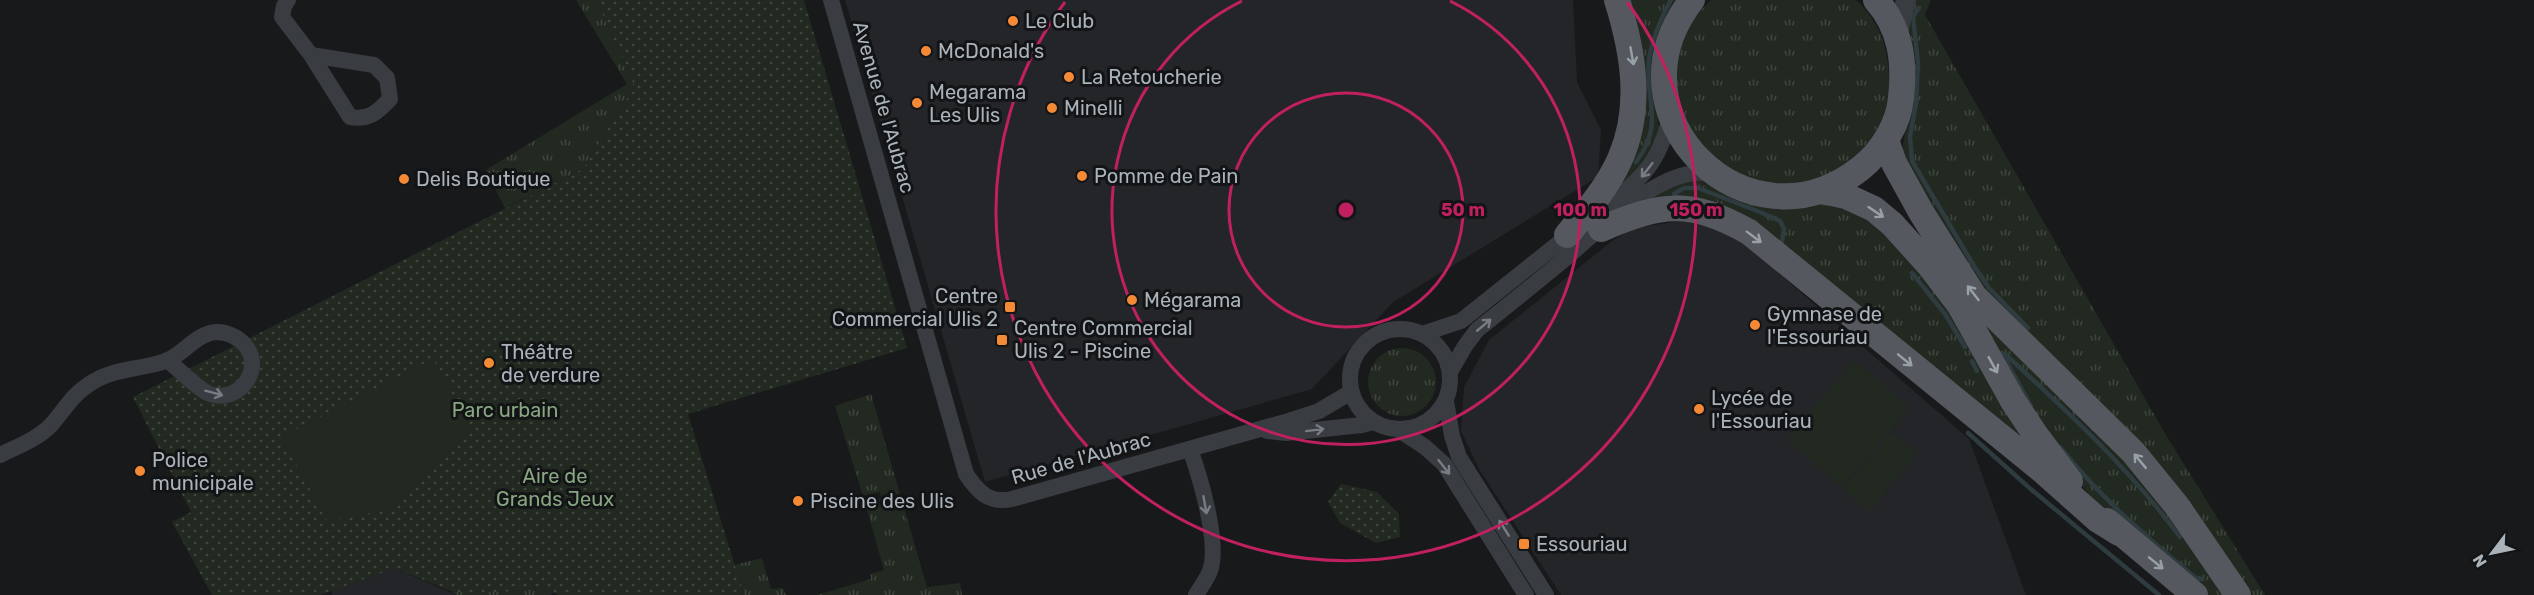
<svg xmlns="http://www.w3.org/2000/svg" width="2534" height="595" font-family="Rubik,sans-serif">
<defs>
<pattern id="grass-tufts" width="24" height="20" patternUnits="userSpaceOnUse" patternTransform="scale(1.5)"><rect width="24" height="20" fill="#212920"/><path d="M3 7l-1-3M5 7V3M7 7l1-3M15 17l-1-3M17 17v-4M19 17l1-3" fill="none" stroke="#3f463e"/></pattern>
<pattern id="park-dots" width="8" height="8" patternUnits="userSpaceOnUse" patternTransform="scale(1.5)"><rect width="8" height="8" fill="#212920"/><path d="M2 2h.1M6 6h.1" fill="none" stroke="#3f463e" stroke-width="1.8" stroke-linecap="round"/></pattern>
</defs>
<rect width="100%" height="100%" fill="#18191b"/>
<!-- built -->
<path fill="#242528" d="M845,0H1573L1577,82L1601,130L1598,177L1393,302L1312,389L985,482Z
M1681,221L1713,225L1744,243L1969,439L2026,595H1561L1479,469L1461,431L1464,387L1489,340L1612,241L1634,228Z
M395,568L456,595H332L331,590Z"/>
<!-- grass -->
<path fill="url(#grass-tufts)" d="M576,0H596L635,86L583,169L505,208L486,170L627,84Z
M1625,0H1680C1663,21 1654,56 1654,83C1655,112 1667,130 1648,159C1638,175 1618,188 1604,201L1625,162Z
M1711,0H1856C1884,25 1891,59 1889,95C1887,114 1876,132 1864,147C1851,163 1834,173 1815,179C1708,210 1629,78 1711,0Z
M1913,0H1931L1925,15L2166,435L2265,595H2249L1978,286L1903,157V144L1914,87L1915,67L1908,23Z
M1683,181H1701L1754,204L1773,207L1834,202L1872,215L1946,297L2054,469L1742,221L1649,199Z
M1965,302L2127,459L2232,595H2202L2102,509L2065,467Z
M1368 382a34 34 0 1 1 68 0a34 34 0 1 1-68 0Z
M871,394L927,587L960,583L962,595H817L871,579L870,574L884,570L865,503L881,498L880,492L863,496L835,406Z
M762,558L771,589L783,588L786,595H744L734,565Z
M544,586L557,591L550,595H456L453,592H504Z"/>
<!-- park -->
<path fill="url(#park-dots)" d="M596,0H804L907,348L688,414L744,595H558L543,586L504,592H453L395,568L320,595H212L172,522L191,512L133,397L583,169L635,86Z
M1341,484L1377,492L1399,514L1400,537L1376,543L1340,523L1328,502Z"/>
<!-- pitch -->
<path fill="#212920" d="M433,359L471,430L389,509L328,522L281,437Z
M1855,360L1910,408L1841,487L1787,439Z
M1892,432L1917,454L1869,511L1843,489Z"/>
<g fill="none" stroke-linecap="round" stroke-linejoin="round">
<!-- stream -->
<path stroke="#2e3b3f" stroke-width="4.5" d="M1919,8L1913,17L1918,63L1916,104L1910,136L1912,161L1974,266L1989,288L2028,328
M1636,162C1665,123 1645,103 1649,60C1652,38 1660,20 1671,0
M1674,194L1684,188H1698L1760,212L1780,221L1784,229L1782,241
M1912,273L1945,314L1965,347
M2002,353L2031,406
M2005,354C2067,411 2129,468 2180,537
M1972,361L1977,371
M1968,433L2033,491L2159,595
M2060,447C2102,499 2146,537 2197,579H2202"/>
<!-- minor -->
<path stroke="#393c40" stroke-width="16" d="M288,0L284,6L282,17L311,55L350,117C369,120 377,113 390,99L387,78L374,65L311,55
M831,0L966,474C978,492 989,504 1012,499L1285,422L1319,411L1351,392
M1602,210C1640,179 1658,167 1670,117
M1350 379a50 50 0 1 1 100 0a50 50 0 1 1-100 0Z
M1422,334L1461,321L1574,231
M1450,372L1465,346L1477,330C1507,306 1537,282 1567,257C1599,230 1653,175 1697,173C1702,172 1709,175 1715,175
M1446,401L1452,436L1459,457L1546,595
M1399,430L1425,447L1444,464L1526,595
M1267,431L1286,433L1362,425L1373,422
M1190,449C1200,477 1220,543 1210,571C1207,579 1200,588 1196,595
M0,455C16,447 38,439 51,425C64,411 71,396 88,385C111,368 140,370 166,361C184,354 196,333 217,332C227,332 238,337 245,345C265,369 239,404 210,394C197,389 179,369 167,360"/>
<!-- tertiary -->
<path stroke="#393c40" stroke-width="20" d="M1897,36L1906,0"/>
<!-- primary -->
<path stroke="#55595f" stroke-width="26" d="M1692,0C1602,115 1748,258 1861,168C1881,152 1899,124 1901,98C1905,62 1901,28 1876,0
M1886,140L1894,163L1921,212L1974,296L2133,452L2177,506L2238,595
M1822,191L1846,196L1874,209L1892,224L1930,266L1959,304L2013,401L2035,434L2070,481
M1601,229C1662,203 1689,199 1749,232L2044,472L2098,520L2119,533
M1567,235C1587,211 1607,188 1620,159C1643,107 1633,51 1617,0
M2107,521L2195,595"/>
</g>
<!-- one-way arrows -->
<defs><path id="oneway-shaft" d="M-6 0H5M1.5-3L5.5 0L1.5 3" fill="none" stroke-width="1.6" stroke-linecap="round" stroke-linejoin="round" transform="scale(1.5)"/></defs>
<g stroke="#99a1a8">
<use href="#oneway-shaft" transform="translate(1632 56) rotate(80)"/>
<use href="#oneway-shaft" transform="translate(1876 212) rotate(34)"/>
<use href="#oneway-shaft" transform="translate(1754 237) rotate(37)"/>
<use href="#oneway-shaft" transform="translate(1973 293) rotate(-128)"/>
<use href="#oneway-shaft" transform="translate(1905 360) rotate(39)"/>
<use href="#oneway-shaft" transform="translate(1993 365) rotate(61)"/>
<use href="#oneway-shaft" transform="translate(2140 461) rotate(-130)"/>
<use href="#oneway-shaft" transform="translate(2156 563) rotate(39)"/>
</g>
<g stroke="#777d83">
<use href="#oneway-shaft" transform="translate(1647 170) rotate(128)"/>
<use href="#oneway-shaft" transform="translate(1484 325) rotate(-40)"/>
<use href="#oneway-shaft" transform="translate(214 393) rotate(15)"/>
<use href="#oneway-shaft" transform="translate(1315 430) rotate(-7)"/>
<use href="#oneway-shaft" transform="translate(1444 467) rotate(52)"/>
<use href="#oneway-shaft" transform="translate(1205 505) rotate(80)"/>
<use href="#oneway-shaft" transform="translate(1504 528) rotate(-122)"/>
</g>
<!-- distance rings -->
<g fill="none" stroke="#c12060" stroke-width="3">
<circle cx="1346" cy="210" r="117"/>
<path d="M1450 1A234 234 0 1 1 1242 1"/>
<path d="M1627 2A350 350 0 1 1 1065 2"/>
</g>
<!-- markers -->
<g fill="#f58a36" stroke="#131416" stroke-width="2">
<circle cx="1013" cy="21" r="6"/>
<circle cx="926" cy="51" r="6"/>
<circle cx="1069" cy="77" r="6"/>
<circle cx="917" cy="103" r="6"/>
<circle cx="1052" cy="108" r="6"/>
<circle cx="1082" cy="176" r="6"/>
<circle cx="404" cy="179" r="6"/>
<circle cx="1132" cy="300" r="6"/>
<rect x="1004" y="301" width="12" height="12" rx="3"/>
<circle cx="1755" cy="325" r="6"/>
<rect x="996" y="334" width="12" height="12" rx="3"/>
<circle cx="489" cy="363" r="6"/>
<circle cx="1699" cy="409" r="6"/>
<circle cx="140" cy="471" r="6"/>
<circle cx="798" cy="501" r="6"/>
<rect x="1518" y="538" width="12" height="12" rx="3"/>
</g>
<g text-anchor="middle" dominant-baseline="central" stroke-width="6" stroke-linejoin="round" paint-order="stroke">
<!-- poi labels -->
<g font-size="20" fill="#aab3ba" stroke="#131416" text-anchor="start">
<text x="1025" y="21">Le Club</text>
<text x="938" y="51">McDonald's</text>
<text x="1081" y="77">La Retoucherie</text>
<text x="929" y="92">Megarama<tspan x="929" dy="23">Les Ulis</tspan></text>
<text x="1064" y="108">Minelli</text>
<text x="1094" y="176">Pomme de Pain</text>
<text x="416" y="179">Delis Boutique</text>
<text x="998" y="296" text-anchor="end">Centre<tspan x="998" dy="23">Commercial Ulis 2</tspan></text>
<text x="1144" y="300">Mégarama</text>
<text x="1767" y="314">Gymnase de<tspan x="1767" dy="23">l'Essouriau</tspan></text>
<text x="1014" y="328">Centre Commercial<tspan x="1014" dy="23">Ulis 2 - Piscine</tspan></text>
<text x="501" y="352">Théâtre<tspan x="501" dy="23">de verdure</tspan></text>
<text x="1711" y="398">Lycée de<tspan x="1711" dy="23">l'Essouriau</tspan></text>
<text x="152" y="460">Police<tspan x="152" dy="23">municipale</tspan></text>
<text x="810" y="501">Piscine des Ulis</text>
<text x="1536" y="544">Essouriau</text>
</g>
<!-- street labels -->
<g font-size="20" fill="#aab3ba" stroke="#131416">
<text transform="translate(884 107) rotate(74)">Avenue de l'Aubrac</text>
<text transform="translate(1081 458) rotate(-16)">Rue de l'Aubrac</text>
</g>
<!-- park labels -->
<g font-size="20" fill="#87a681" stroke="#131416">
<text x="505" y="410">Parc urbain</text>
<text x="555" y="476">Aire de<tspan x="555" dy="23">Grands Jeux</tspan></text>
</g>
</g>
<circle cx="1346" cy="210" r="9" fill="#c12060" stroke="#131416" stroke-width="3"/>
<g font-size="18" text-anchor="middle" font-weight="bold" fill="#c12060" stroke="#131416" stroke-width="6" stroke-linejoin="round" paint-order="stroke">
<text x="1463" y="216">50 m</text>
<text x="1580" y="216">100 m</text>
<text x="1696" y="216">150 m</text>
</g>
<!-- north arrow -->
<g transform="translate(2492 553) rotate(238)" stroke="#131416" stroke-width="4.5" paint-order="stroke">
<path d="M0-4.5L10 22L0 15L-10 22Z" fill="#aab3ba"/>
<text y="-9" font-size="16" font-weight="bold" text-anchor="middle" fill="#aab3ba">N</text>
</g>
</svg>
